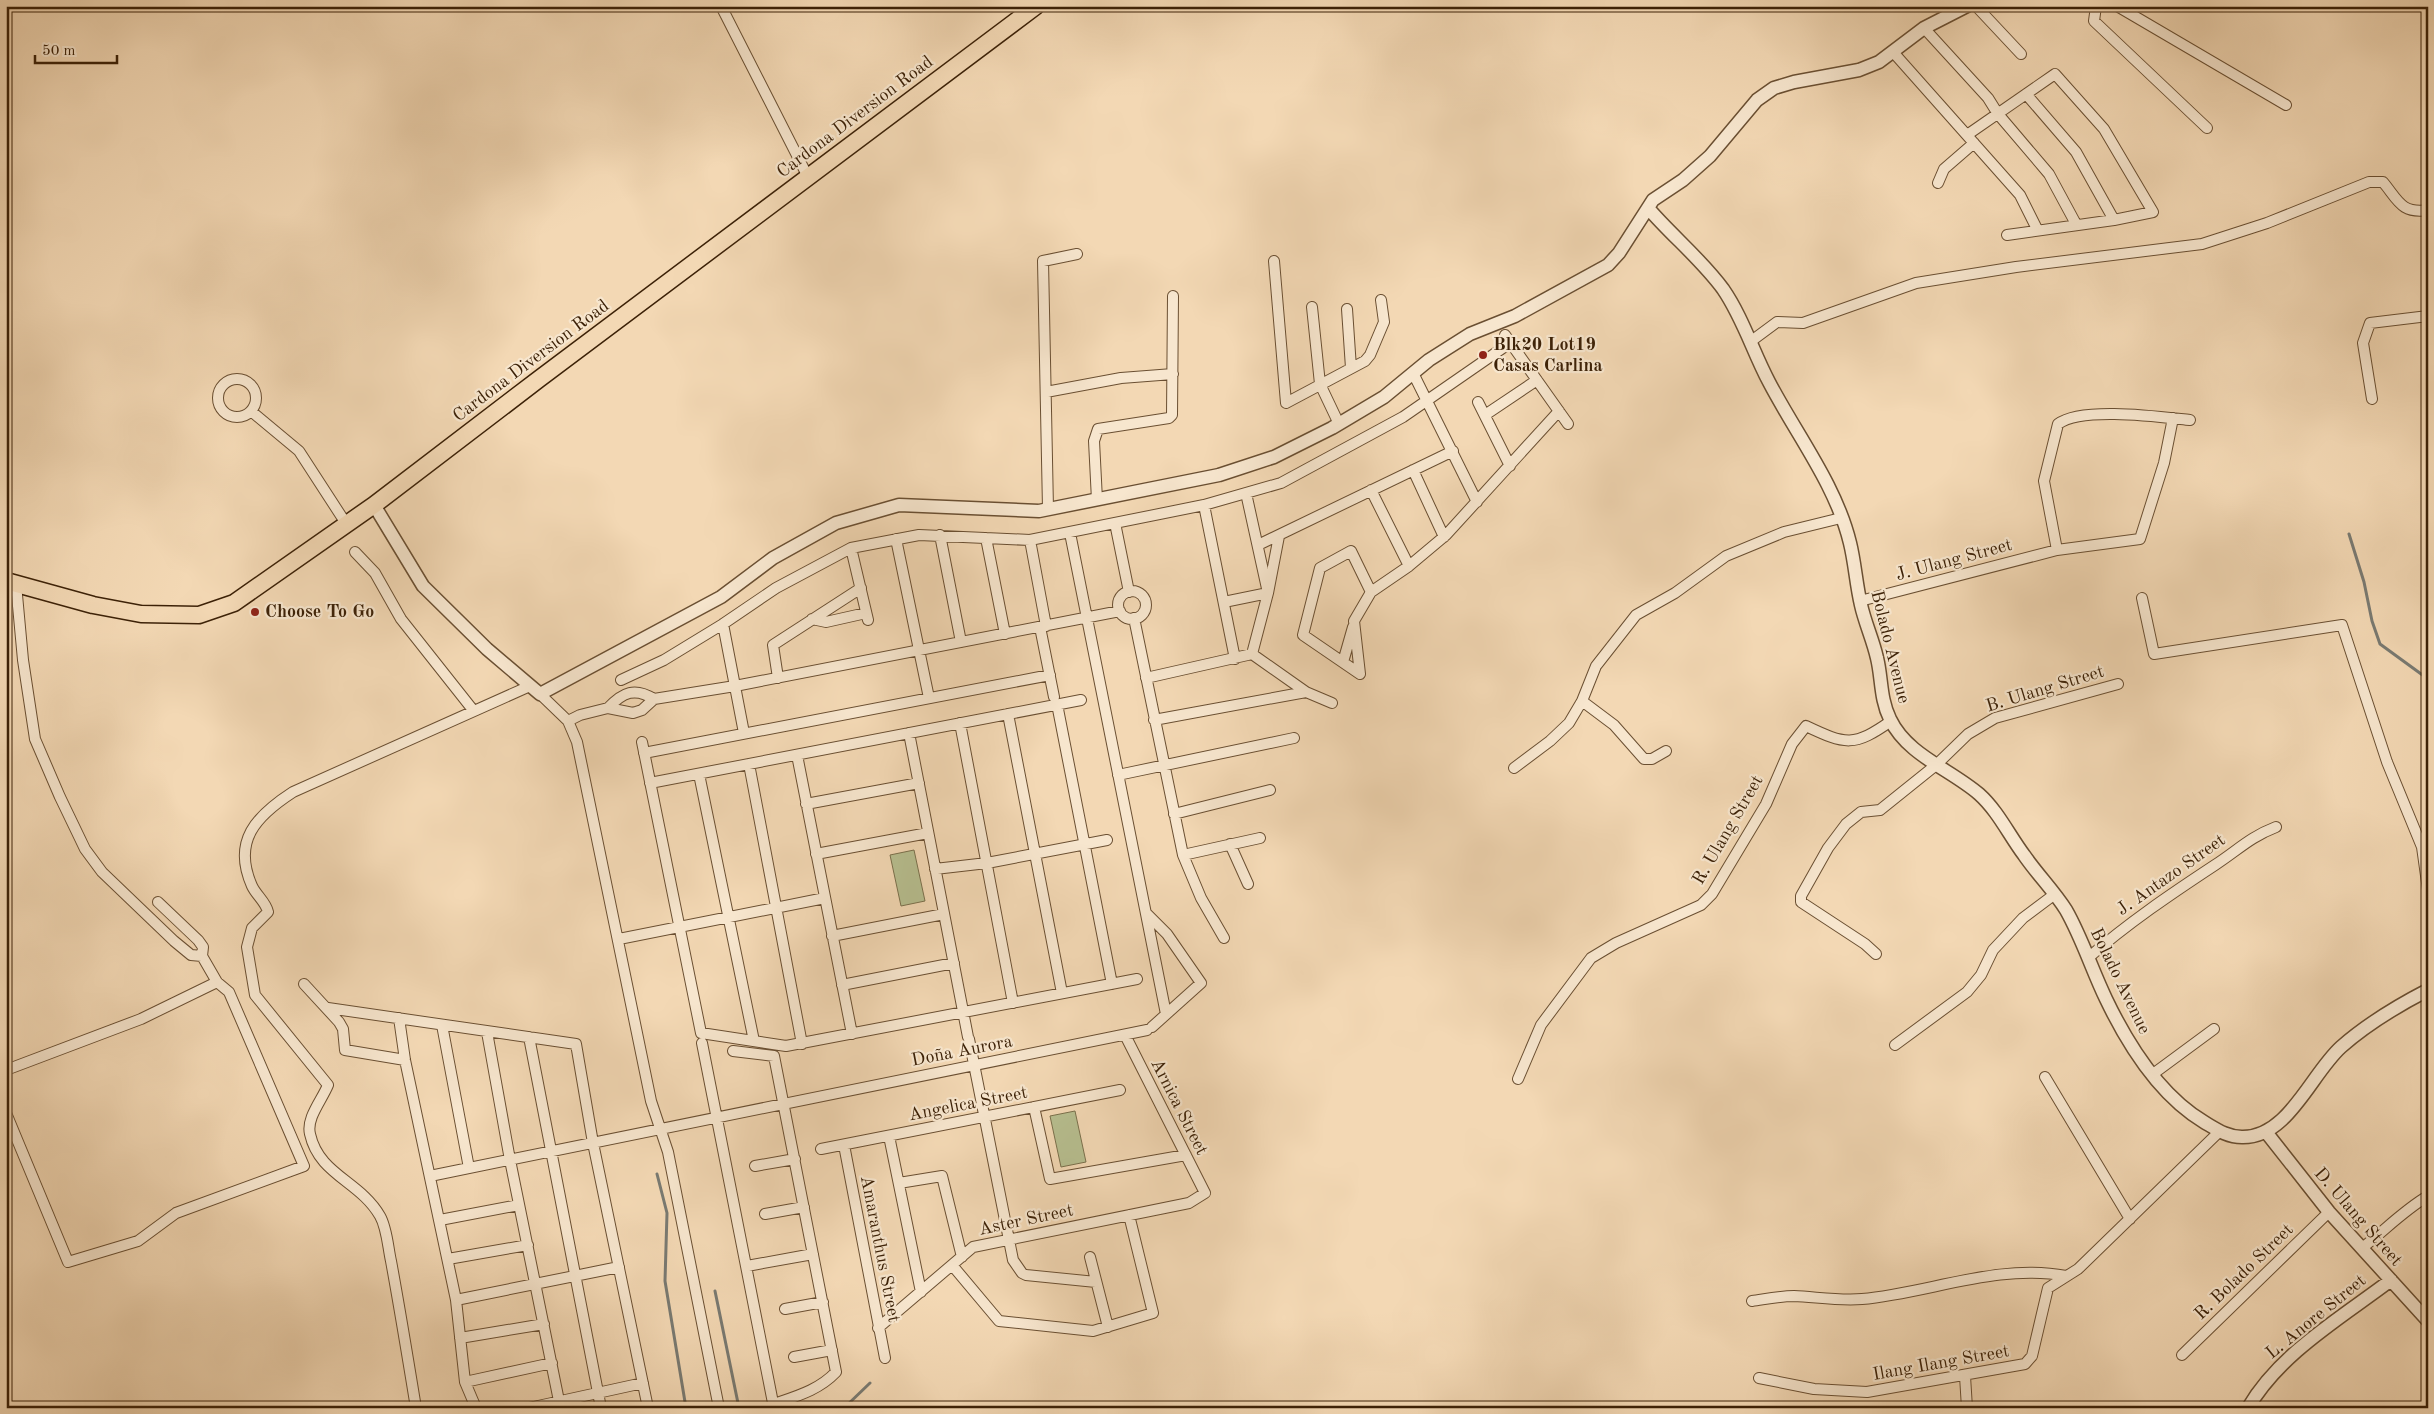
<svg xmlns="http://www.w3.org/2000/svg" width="2434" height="1414" font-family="'Old Standard TT',serif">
<rect width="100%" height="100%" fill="#f3d8b4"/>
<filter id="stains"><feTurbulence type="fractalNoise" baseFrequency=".004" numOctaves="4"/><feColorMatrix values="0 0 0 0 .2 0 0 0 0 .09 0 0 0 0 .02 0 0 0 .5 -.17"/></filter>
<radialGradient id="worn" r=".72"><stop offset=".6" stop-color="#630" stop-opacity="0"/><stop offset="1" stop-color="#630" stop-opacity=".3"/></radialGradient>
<!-- green -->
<path fill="#b7bf90" stroke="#7a704c" d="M914,850L925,901L901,906L890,855Z
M1075,1111L1086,1162L1061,1167L1050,1116Z"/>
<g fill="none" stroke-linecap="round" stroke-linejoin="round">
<!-- stream -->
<path stroke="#797a72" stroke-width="3" d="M2349,534L2364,582L2372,621L2380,644L2428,679
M657,1174L667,1213L665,1281L686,1408
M715,1291L739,1408
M844,1408L870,1383"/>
<!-- minor casing -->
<g stroke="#6a4f32" stroke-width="12">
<path id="minor" d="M721,6L808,177
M1976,6L2021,54
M2096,6L2094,21L2207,128
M2117,6L2286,105
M1924,28L1988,98L1998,114L2049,174L2076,224
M1893,52L2020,195L2037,229
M2026,94L2076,152L2114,220
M1967,135L2055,74L2104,129L2153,212L2114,220L2007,235
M1938,183L1944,169L1974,143
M1274,261L1286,403L1365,361L1370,355L1384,322L1381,300
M1312,307L1320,384L1339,424
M1347,309L1351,368
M1505,335L1568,424
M1750,342L1777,322L1803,323L1916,283L2016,267L2202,244L2267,223L2369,182H2383C2398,200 2401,214 2428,210
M1413,373L1477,502
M218 398a19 19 0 1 1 38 0a19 19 0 1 1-38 0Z
M1046,392L1121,378L1173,374
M2372,399L2363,343L2370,323L2428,316
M1478,402L1510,466
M251,411L299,451L347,525
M1485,415L1537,380
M1413,470L1444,537
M1371,490L1409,566
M1097,500L1094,441L1098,429L1169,418L1172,415L1173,296
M1204,505L1235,659
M1048,509L1043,261L1077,254
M1115,523L1129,592
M1070,533L1166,1014
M940,535L961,642
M986,538L1005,634
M896,539L929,698
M1030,540L1046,626
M1258,545L1453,451
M851,548L868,620
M2057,550L2044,481L2058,424C2081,406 2161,417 2190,420
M355,552L375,573L401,619L473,710
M16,584L23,660L35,739L60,797L85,849L102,872L174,941L191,955L202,956
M1118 605a14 14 0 1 1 28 0a14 14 0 1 1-28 0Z
M2142,598L2154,654L2342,625L2387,762L2422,847L2428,890
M1860,601L2057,550L2140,539L2164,463L2173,418
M1224,602L1268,593L1246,493
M1134,618L1183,855L1201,898L1224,938
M812,619L826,622L866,613
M723,624L744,733
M1040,627L1054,697
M1252,654L1268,593L1279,536
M1252,654L1306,692L1332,703
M1343,662L1353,627
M1360,674L1354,621L1371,592L1409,566L1446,535L1559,411
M1360,674L1303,635L1320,568L1351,551L1371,592
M778,678L773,645L861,588
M1146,678L1252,654
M621,680L664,660L723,624L776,588L851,548L919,535L1030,540L1204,505L1281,483L1403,417L1510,343
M540,694L568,721L577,742L651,1101L668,1152L719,1408
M1582,701L1614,725L1644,759H1652L1666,751
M1057,704L1112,984
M608,708C623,692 635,687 654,699
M1008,714L1062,993
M1154,720L1306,692
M568,721L580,715L608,708L633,713L642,710L654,699L735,686L1120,611
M960,723L1013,1003
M909,733L968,1037
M642,742L701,1033L786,1046L1137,979
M644,753L1050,675
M797,755L852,1034
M749,764L802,1044
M1514,768L1550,741L1569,723L1582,701L1596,666L1636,615L1675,593L1726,556L1784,532L1841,518
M699,774L754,1041
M1118,775L1294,738
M650,783L1081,700
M806,804L919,783
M1174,814L1270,790
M1230,844L1248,884
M816,854L928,833
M1183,855L1260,838
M935,869L987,863L1107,840
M1147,914L1167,934L1201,983L1152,1027
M832,936L944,914
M619,939L825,898
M1876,954L1865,944L1801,902V896L1828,848L1846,824L1861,812L1880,810L1936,765L1968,734L1995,718L2118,684
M2088,958C2128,923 2171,894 2215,865C2238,850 2250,837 2276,827
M304,984L339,1022L343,1029L345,1050L405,1060
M842,985L954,963
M328,1008L576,1044L593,1143L648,1408
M399,1018L405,1060L456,1300L465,1382L476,1408
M442,1025L469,1168
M487,1032L510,1160L559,1401
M529,1037L601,1408
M969,1039L1013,1260L1022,1273L1026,1275L1096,1282
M702,1043L774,1408
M1895,1045L1967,992L1981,975L1993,950L2023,918L2055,894
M733,1051L774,1056L836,1372C819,1390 797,1396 774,1404
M6,1070L141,1019L217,982
M2153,1074L2214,1029
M2045,1077L2130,1219
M1518,1079L1541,1025L1591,958L1616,943L1701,905L1712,894L1766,804L1792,744L1806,726C1846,745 1854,747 1891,721
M1034,1107L1050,1179L1186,1155
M6,1113L68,1262L138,1241L176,1213L304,1166L229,992L217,982L202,956L203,947L198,940L158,902
M889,1136L921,1292
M844,1145L885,1358
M821,1149L1120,1090
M755,1166L795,1159
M430,1176L1147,1030
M899,1183L942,1176L962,1257
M765,1214L804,1207
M440,1220L519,1205
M2362,1248C2384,1231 2404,1210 2428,1196
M1090,1257L1108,1327
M448,1259L528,1245
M952,1265L999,1321L1093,1331L1153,1313L1129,1215
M747,1266L813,1254
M456,1300L619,1267
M1752,1301C1766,1299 1780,1296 1794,1296C1816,1297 1840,1301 1862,1299C1929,1293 1998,1263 2066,1276
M785,1309L823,1302
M878,1328L973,1247L1189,1203L1205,1193L1125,1035
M460,1338L544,1324
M2182,1355L2329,1212
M794,1357L832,1350
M1965,1376L1967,1408
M1759,1378L1814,1389L1867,1392L2025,1364L2032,1356L2048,1288L2078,1269L2220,1131
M465,1382L552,1363
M416,1408C408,1359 400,1310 391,1261C388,1248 387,1228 380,1216C360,1181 319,1175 310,1134C306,1118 322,1100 328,1085L255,995L247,947L252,928L268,912C266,902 256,895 252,886C232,841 256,816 293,792L530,686
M529,1408L643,1383"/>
</g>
<!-- tertiary casing -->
<g stroke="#6a4f32" stroke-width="15">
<path id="tertiary" d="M1648,208C1672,236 1701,259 1723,289C1743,318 1753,352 1769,382C1796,434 1836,485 1850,543C1855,563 1856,584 1861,605C1865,623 1873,640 1877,658C1882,678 1880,699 1890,719C1907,755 1950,769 1979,794C1998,811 2009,835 2024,855C2037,874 2054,891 2066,910C2082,938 2092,970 2106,999C2128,1045 2159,1095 2204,1122C2216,1129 2227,1137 2242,1137C2288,1138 2311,1074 2341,1047C2367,1024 2397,1006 2428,990
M374,505L423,586L487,649L540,694L721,597L773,558L836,523L899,505L1039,511L1219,475L1274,457L1332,428L1384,397L1429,360L1470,334L1515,316L1608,265L1619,253L1653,200L1683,180L1710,156L1757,100L1774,88L1794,82L1859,70L1879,62L1924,28L1967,6
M2266,1132L2329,1212L2428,1321
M2248,1408C2280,1353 2341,1318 2391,1280"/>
</g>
<!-- primary casing -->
<g stroke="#3c2107" stroke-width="19">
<path id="primary" d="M6,581L93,605L141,614L199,615L234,603L374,505L539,379L1036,6"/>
</g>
<!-- minor -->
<use href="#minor" stroke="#f7e6ce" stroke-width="10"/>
<!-- tertiary -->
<use href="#tertiary" stroke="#f7e6ce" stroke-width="12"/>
<!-- primary -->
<use href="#primary" stroke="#f3d8b4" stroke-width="16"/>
</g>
<!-- markers -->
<g fill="#8f2418" stroke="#f7e6ce" stroke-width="2">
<circle cx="1483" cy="355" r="5"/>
<circle cx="255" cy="612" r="5"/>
</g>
<g text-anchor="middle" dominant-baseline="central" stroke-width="4.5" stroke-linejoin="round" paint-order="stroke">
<!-- street labels -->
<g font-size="18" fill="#3c2107" stroke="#f7e6ce">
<text transform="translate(855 117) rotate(-37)">Cardona Diversion Road</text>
<text transform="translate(531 361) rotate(-37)">Cardona Diversion Road</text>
<text transform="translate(1954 560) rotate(-15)">J. Ulang Street</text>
<text transform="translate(1890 647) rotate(76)">Bolado Avenue</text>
<text transform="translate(2045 689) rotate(-17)">B. Ulang Street</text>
<text transform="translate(1728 830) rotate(-60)">R. Ulang Street</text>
<text transform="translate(2171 875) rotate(-35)">J. Antazo Street</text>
<text transform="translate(2120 981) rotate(64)">Bolado Avenue</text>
<text transform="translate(962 1051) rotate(-11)">Doña Aurora</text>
<text transform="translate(968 1104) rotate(-11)">Angelica Street</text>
<text transform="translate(1179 1107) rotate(63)">Arnica Street</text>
<text transform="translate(2358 1217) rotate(49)">D. Ulang Street</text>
<text transform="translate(1026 1220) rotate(-12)">Aster Street</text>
<text transform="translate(880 1249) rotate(79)">Amaranthus Street</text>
<text transform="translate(2244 1272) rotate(-44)">R. Bolado Street</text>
<text transform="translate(2316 1317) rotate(-39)">L. Anore Street</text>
<text transform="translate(1941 1363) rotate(-10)">Ilang Ilang Street</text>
</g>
<!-- poi labels -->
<g font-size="18" font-weight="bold" fill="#3c2107" stroke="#f7e6ce" text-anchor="start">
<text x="1493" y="345">Blk20 Lot19<tspan x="1493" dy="21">Casas Carlina</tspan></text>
<text x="265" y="612">Choose To Go</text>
</g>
</g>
<!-- margin -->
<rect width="2434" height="1414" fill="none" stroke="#f3d8b4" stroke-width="25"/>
<rect x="8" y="8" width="2419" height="1399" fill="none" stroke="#3c2107" stroke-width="2.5"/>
<rect x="12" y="12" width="2409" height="1389" fill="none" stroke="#3c2107"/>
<!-- scale -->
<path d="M35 55v8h82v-8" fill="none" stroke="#3c2107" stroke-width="2.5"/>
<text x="42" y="55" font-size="15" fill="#3c2107" stroke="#f7e6ce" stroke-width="4" paint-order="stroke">50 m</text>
<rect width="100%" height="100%" filter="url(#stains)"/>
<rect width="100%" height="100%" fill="url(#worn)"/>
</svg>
